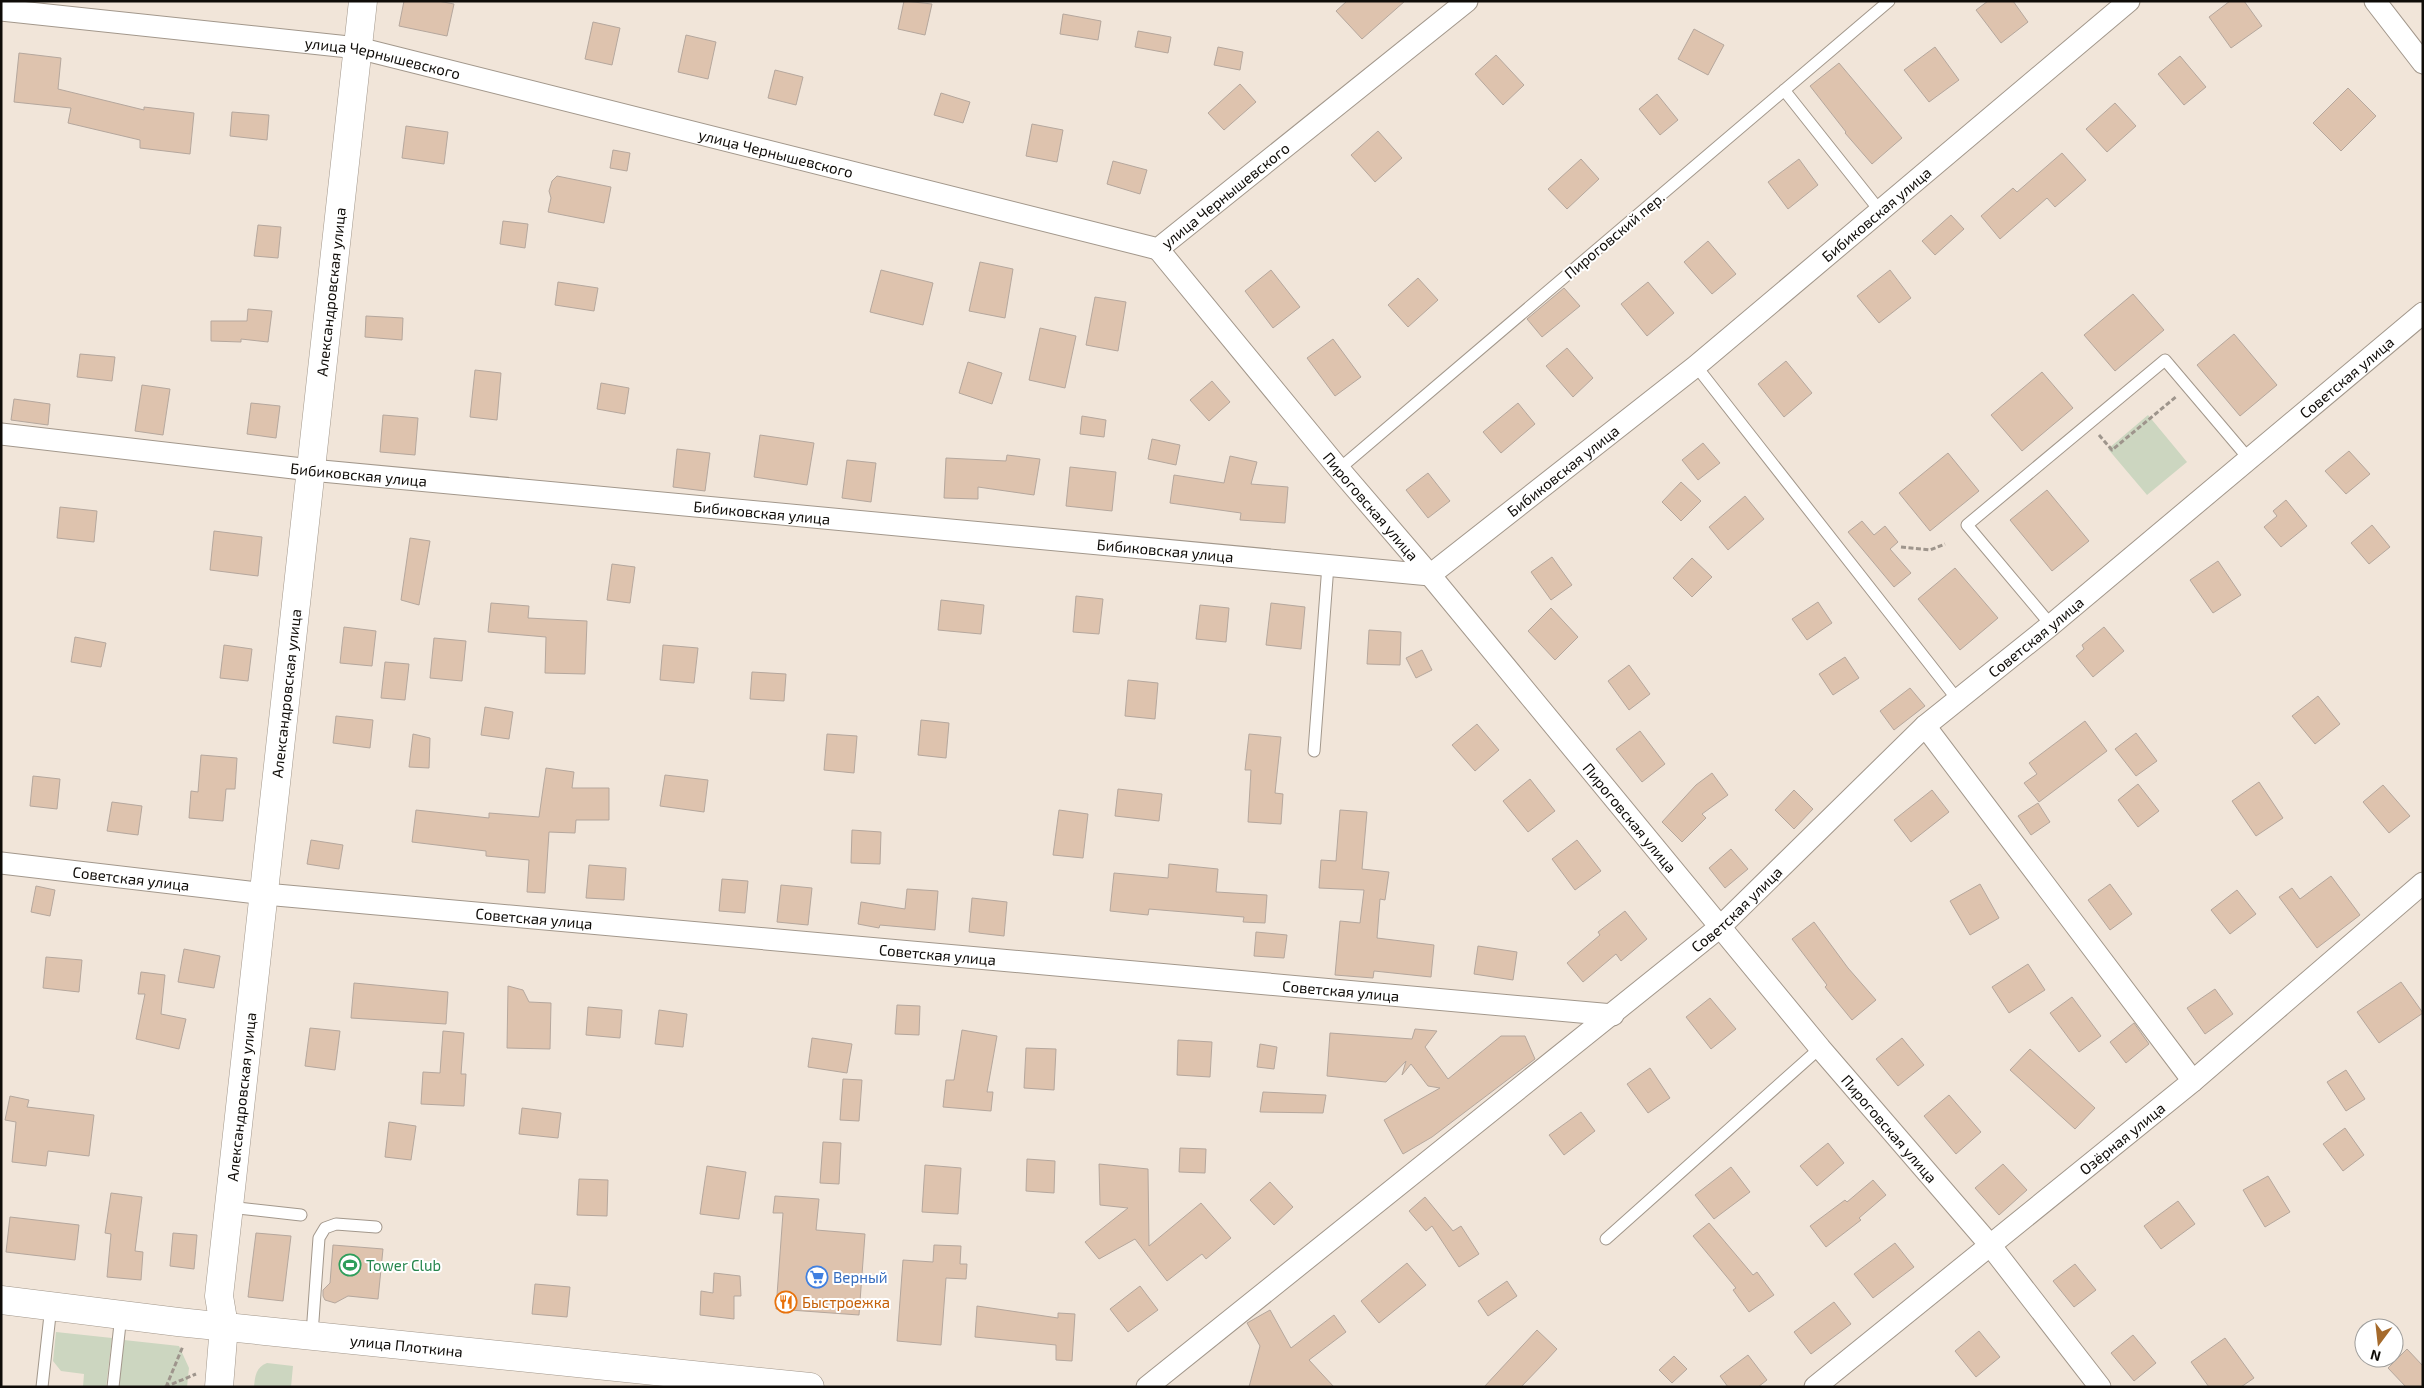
<svg xmlns="http://www.w3.org/2000/svg" width="2424" height="1388" font-family="'Exo 2',sans-serif">
<rect width="100%" height="100%" fill="#f1e5d9"/>
<!-- green -->
<path fill="#ccd6c0" d="M2148,415L2187,462L2147,495L2108,449Z
M56,1332L112,1338L106,1387H83L84,1374L61,1371L53,1361Z
M124,1340L179,1346L189,1368L187,1387H119Z
M267,1363L293,1366L291,1387H254C255,1376 256,1367 267,1363Z"/>
<!-- building -->
<path fill="#dec3ae" stroke="#b5a79d" d="M404,1H438L454,4L447,36L399,26Z
M904,1L932,4L925,35L898,29Z
M1347,1H1405L1362,39L1336,11Z
M1988,1H2013L2028,22L2001,43L1976,10Z
M2230,1H2244L2262,26L2231,48L2209,17Z
M1063,14L1101,21L1098,40L1060,34Z
M593,22L620,28L612,65L585,59Z
M1694,29L1724,45L1708,75L1678,59Z
M1138,31L1171,37L1168,53L1135,47Z
M686,35L716,42L708,79L678,72Z
M1218,47L1243,52L1240,70L1214,65Z
M1935,47L1959,80L1929,102L1904,70Z
M19,53L61,58L58,89L144,110V107L194,113L190,154L140,148V140L68,123L71,108L14,102Z
M1496,55L1524,85L1503,105L1475,74Z
M2180,56L2206,87L2184,105L2158,74Z
M1839,63L1902,138L1872,164L1845,133L1846,132L1810,86Z
M775,70L803,77L796,105L768,98Z
M1240,84L1256,102L1224,130L1208,113Z
M2348,88L2376,116L2341,151L2313,123Z
M941,93L970,102L963,123L934,115Z
M1657,94L1678,120L1660,135L1639,109Z
M2115,103L2136,126L2107,152L2086,129Z
M232,112L269,115L267,140L230,136Z
M1032,124L1063,130L1057,162L1026,156Z
M406,126L448,132L444,164L402,158Z
M1378,131L1402,158L1375,182L1351,155Z
M613,150L630,153L627,171L610,168Z
M2062,153L2086,180L2055,207L2047,198L2000,239L1981,216L2013,188L2017,192Z
M1581,159L1599,179L1567,209L1548,189Z
M1799,159L1818,185L1788,209L1768,182Z
M1113,161L1147,170L1140,194L1107,184Z
M557,176L611,187L604,223L548,212L551,198L549,191L552,181Z
M1951,215L1964,229L1935,255L1922,241Z
M503,221L528,224L525,248L500,244Z
M258,225L281,227L278,258L254,256Z
M1708,241L1736,274L1712,294L1684,262Z
M980,262L1013,269L1005,318L969,311Z
M881,270L933,283L923,325L870,312Z
M1271,270L1300,307L1273,328L1245,291Z
M1890,270L1911,298L1879,323L1857,296Z
M1418,278L1438,300L1408,327L1388,305Z
M558,282L598,288L594,311L555,305Z
M1648,282L1674,313L1647,336L1621,304Z
M1564,288L1580,306L1542,337L1527,319Z
M2133,294L2164,330L2115,371L2084,335Z
M1095,297L1126,302L1118,351L1086,345Z
M248,309L272,311L268,342L241,339V342L211,341V321H247Z
M366,316L403,318L402,340L365,337Z
M1040,328L1076,336L1065,388L1029,380Z
M2234,334L2277,385L2240,416L2197,365Z
M1333,339L1361,377L1335,396L1307,358Z
M1567,348L1593,378L1573,397L1546,366Z
M80,354L115,357L112,381L77,377Z
M1786,361L1812,393L1784,417L1758,384Z
M968,362L1002,373L992,404L959,393Z
M475,370L501,373L497,420L470,417Z
M2042,372L2073,408L2022,451L1991,415Z
M1212,381L1230,402L1209,421L1190,400Z
M601,383L629,388L625,414L597,409Z
M142,385L170,389L163,435L135,431Z
M14,399L50,404L48,425L11,420Z
M251,403L280,406L276,438L247,434Z
M1518,403L1535,424L1501,453L1483,432Z
M383,415L418,418L415,455L380,452Z
M1082,416L1106,420L1104,437L1080,434Z
M760,435L814,443L807,485L754,477Z
M1152,439L1180,445L1176,465L1148,459Z
M1703,443L1720,463L1698,480L1682,460Z
M677,449L710,453L705,491L673,487Z
M2349,451L2370,474L2346,494L2325,471Z
M1948,453L1979,491L1930,531L1899,493Z
M1007,455L1040,459L1034,495L978,487V499L944,498L946,458L1006,461Z
M1230,456L1257,462L1251,484L1288,487L1285,523L1240,520L1241,513L1170,503L1174,475L1224,483Z
M847,460L876,463L871,502L842,498Z
M1070,467L1116,472L1112,511L1066,506Z
M1428,473L1450,501L1428,518L1406,490Z
M1681,482L1701,501L1681,521L1662,502Z
M2047,490L2089,541L2052,571L2010,520Z
M1745,496L1764,519L1728,550L1709,527Z
M2286,500L2307,526L2281,547L2264,527L2277,516L2273,511Z
M60,507L97,511L94,542L57,538Z
M1862,521L1874,535L1885,526L1898,542L1890,549L1911,573L1894,587L1848,532Z
M2372,525L2390,547L2369,564L2351,543Z
M214,531L262,537L258,576L210,570Z
M410,538L430,541L419,605L401,600Z
M1552,557L1572,585L1551,600L1531,572Z
M1692,558L1712,577L1692,597L1673,578Z
M2218,561L2241,595L2213,613L2190,580Z
M612,564L635,567L630,603L607,600Z
M1955,568L1998,618L1960,650L1918,599Z
M1076,596L1103,599L1099,634L1073,632Z
M941,600L984,605L981,634L938,630Z
M1818,602L1832,623L1807,640L1792,619Z
M491,603L529,606L528,618L587,621L585,674L545,673L546,637L488,632Z
M1271,603L1305,607L1301,649L1266,645Z
M1200,605L1229,608L1226,642L1196,639Z
M1551,608L1578,637L1555,660L1528,631Z
M344,627L376,631L372,666L340,663Z
M2104,627L2124,651L2093,677L2076,656L2084,649L2082,645Z
M1369,630L1401,632L1400,665L1367,664Z
M75,637L106,643L101,667L71,662Z
M434,638L466,641L462,681L430,678Z
M224,645L252,649L248,681L220,678Z
M663,645L698,648L694,683L660,680Z
M1422,650L1432,670L1416,678L1406,658Z
M1845,657L1859,678L1833,695L1819,674Z
M385,662L409,664L405,700L381,698Z
M1629,665L1650,694L1629,710L1608,681Z
M752,672L786,674L784,701L750,699Z
M1128,680L1158,683L1155,719L1125,716Z
M1910,688L1925,706L1894,730L1880,711Z
M2318,696L2340,724L2315,744L2292,716Z
M485,707L513,712L509,739L481,735Z
M336,716L373,720L370,748L333,743Z
M921,720L949,723L946,758L918,755Z
M2085,721L2107,751L2039,802L2024,783L2037,774L2029,763Z
M1477,724L1499,750L1475,771L1452,745Z
M1640,731L1665,764L1642,782L1616,749Z
M2136,733L2157,761L2136,776L2115,749Z
M413,734L430,738L429,768L409,767Z
M827,734L857,736L854,773L824,770Z
M1249,734L1281,737L1275,793L1283,794L1281,824L1248,822L1251,770H1245Z
M201,755L237,758L235,789H226L223,821L189,818L191,791L198,792Z
M546,768L574,772L572,788H609V820H576L575,833L549,832L545,893L527,892L529,860L486,856V851L412,842L416,810L489,818V813L539,817Z
M1712,773L1728,795L1702,814L1706,818L1682,842L1662,822L1696,785Z
M665,775L708,780L704,812L660,806Z
M33,776L60,779L57,809L30,806Z
M1530,779L1555,811L1528,832L1503,801Z
M2259,782L2283,818L2256,836L2232,801Z
M2138,784L2159,811L2138,827L2118,800Z
M2383,785L2410,816L2389,833L2363,802Z
M1118,789L1162,794L1159,821L1115,816Z
M1794,790L1813,809L1794,829L1775,810Z
M1932,790L1949,812L1911,842L1894,820Z
M112,802L142,806L138,835L107,831Z
M2038,803L2050,822L2031,835L2018,816Z
M1059,810L1088,814L1083,858L1053,855Z
M1340,810L1367,812L1362,869L1389,872L1385,900L1380,899L1377,938L1434,945L1431,977L1374,971L1373,978L1335,975L1340,921L1360,923L1364,890L1319,888L1321,860L1336,861Z
M852,830L881,832L880,864L851,863Z
M311,840L343,845L339,869L307,864Z
M1577,840L1601,871L1575,890L1552,859Z
M1731,849L1748,869L1725,888L1709,868Z
M1169,864L1218,869L1216,892L1267,895L1265,923L1243,922L1244,917L1149,909L1148,915L1110,911L1114,873L1168,878Z
M589,865L626,868L624,900L586,898Z
M2331,876L2360,915L2317,948L2279,897L2292,888L2300,899Z
M722,879L748,881L745,913L719,911Z
M1980,884L1999,918L1970,935L1950,901Z
M2110,884L2132,914L2110,930L2088,900Z
M781,885L812,888L808,925L777,922Z
M36,886L55,890L50,916L31,912Z
M907,889L938,891L935,930L880,925L879,928L858,924L861,902L905,909Z
M2237,890L2256,914L2230,934L2211,910Z
M972,898L1007,902L1004,936L969,932Z
M1625,911L1647,939L1621,961L1616,954L1583,982L1567,963L1600,935L1598,932Z
M1814,922L1848,968L1876,1000L1852,1020L1825,987L1827,985L1792,939Z
M1256,932L1287,935L1284,958L1254,956Z
M1478,946L1517,952L1513,980L1474,974Z
M184,949L220,956L214,988L178,982Z
M46,957L82,960L79,992L43,988Z
M2028,964L2045,990L2009,1013L1992,987Z
M141,972L165,975L161,1014L186,1019L179,1049L136,1039L145,994H138Z
M2401,982L2423,1013L2379,1043L2357,1012Z
M354,983L448,992L446,1024L351,1018Z
M508,986L523,990L529,1002L551,1003L550,1049L507,1048Z
M2215,989L2233,1014L2205,1034L2187,1008Z
M2072,997L2101,1036L2079,1052L2050,1013Z
M1710,998L1736,1029L1711,1049L1686,1017Z
M897,1005L920,1006L919,1035L895,1034Z
M588,1007L622,1010L620,1038L586,1035Z
M659,1010L687,1014L683,1047L655,1044Z
M2134,1023L2149,1044L2126,1063L2110,1042Z
M310,1028L340,1031L335,1070L305,1066Z
M1415,1029L1437,1031L1425,1047L1448,1079L1501,1036H1525L1535,1059L1432,1137L1403,1154L1384,1120L1440,1088L1428,1086L1411,1064L1402,1075L1406,1061L1386,1082L1327,1076L1330,1033L1412,1039Z
M962,1030L997,1036L987,1092H993L991,1111L943,1107L946,1080H954Z
M443,1031L464,1033L461,1074H466L464,1106L421,1104L423,1072L440,1073Z
M812,1038L852,1044L847,1073L808,1067Z
M1902,1038L1924,1065L1898,1086L1876,1059Z
M1178,1040L1212,1042L1210,1077L1177,1075Z
M1260,1044L1277,1047L1274,1069L1257,1067Z
M1026,1048L1056,1049L1054,1090L1024,1088Z
M2030,1049L2095,1108L2075,1129L2010,1070Z
M1650,1068L1670,1098L1648,1113L1627,1084Z
M2346,1070L2365,1099L2346,1111L2327,1082Z
M843,1079L862,1080L859,1121L840,1120Z
M1263,1092L1326,1095L1323,1113L1260,1112Z
M1949,1095L1981,1132L1956,1154L1924,1116Z
M10,1096L29,1100L27,1107L94,1115L89,1156L48,1151L46,1166L12,1162L16,1122L5,1120Z
M522,1108L561,1113L558,1138L519,1134Z
M1581,1112L1595,1131L1564,1155L1549,1135Z
M389,1122L416,1126L411,1160L385,1157Z
M2345,1128L2364,1155L2343,1171L2323,1144Z
M823,1142L841,1143L839,1184L820,1183Z
M1828,1143L1844,1163L1817,1186L1800,1166Z
M1180,1148L1206,1149L1205,1173L1179,1172Z
M1027,1159L1055,1161L1054,1193L1026,1191Z
M1099,1164L1148,1169L1149,1246L1201,1203L1231,1238L1206,1259L1202,1254L1167,1281L1135,1239L1099,1259L1085,1242L1128,1208L1100,1205Z
M2003,1164L2027,1190L1999,1215L1975,1188Z
M925,1165L961,1168L958,1214L922,1212Z
M707,1166L746,1172L739,1219L700,1214Z
M1731,1167L1750,1192L1714,1219L1695,1195Z
M2268,1176L2290,1212L2265,1227L2243,1190Z
M579,1179L608,1180L607,1216L577,1215Z
M1873,1180L1886,1195L1859,1218L1861,1220L1826,1247L1810,1226L1845,1200L1847,1202Z
M1270,1182L1293,1207L1274,1225L1250,1200Z
M111,1193L142,1197L135,1251L143,1252L141,1280L107,1277L111,1234L105,1233Z
M775,1196L819,1199L816,1230L865,1234L859,1315L776,1309L783,1213H773Z
M1425,1197L1453,1231L1461,1226L1479,1254L1459,1267L1432,1226L1426,1231L1409,1211Z
M2178,1201L2195,1224L2161,1249L2144,1226Z
M10,1217L79,1225L75,1260L6,1252Z
M1709,1223L1753,1275L1757,1272L1774,1295L1749,1312L1733,1290L1736,1288L1693,1236Z
M173,1233L197,1235L194,1269L170,1266Z
M256,1233L291,1236L283,1301L248,1297Z
M1895,1243L1914,1267L1873,1298L1854,1274Z
M333,1245L383,1249L378,1299L348,1296L335,1303L325,1300L323,1296V1290L330,1283Z
M934,1245L961,1246L960,1264H967L966,1279L946,1278L941,1345L897,1341L903,1260L933,1262Z
M1407,1263L1426,1285L1379,1323L1361,1301Z
M2075,1264L2096,1290L2074,1307L2053,1281Z
M714,1273L740,1276L741,1296H734V1319L700,1315L701,1291L713,1293Z
M1507,1281L1517,1296L1488,1316L1478,1301Z
M535,1284L570,1287L567,1317L532,1314Z
M1140,1286L1158,1310L1128,1332L1110,1309Z
M1834,1302L1851,1324L1811,1354L1794,1332Z
M977,1306L1058,1318V1313L1075,1314L1072,1361L1056,1360V1345L975,1337Z
M1270,1310L1291,1348L1334,1315L1346,1332L1309,1360L1334,1387H1249L1260,1346L1247,1323Z
M1537,1330L1557,1349L1546,1361L1521,1387H1484Z
M1979,1331L2000,1357L1976,1377L1955,1351Z
M2133,1335L2156,1363L2134,1381L2111,1353Z
M2225,1338L2254,1378L2241,1387H2209L2191,1362Z
M2407,1349L2423,1366V1387H2406L2388,1368Z
M1748,1355L1767,1380L1758,1387H1728L1720,1376Z
M1674,1356L1687,1369L1672,1383L1659,1370Z"/>
<g fill="none" stroke-linecap="round" stroke-linejoin="round">
<!-- service casing -->
<g stroke="#a2978b" stroke-width="13">
<path id="service" d="M1784,90L1880,211
M1696,366L1957,699
M1339,469L1889,1
M2051,625L1967,525L2165,360L2249,459
M1314,751L1328,565
M229,1207L301,1215
M1606,1239L1820,1048
M312,1334L319,1238L325,1228L336,1224L376,1227
M42,1387L51,1306
M113,1387L121,1315"/>
</g>
<!-- minor casing -->
<g stroke="#a2978b" stroke-width="23">
<g id="minor">
<path d="M2375,1L2423,63"/>
<path id="s1" d="M1,10L358,48L1158,249L1467,1"/>
<path id="s2" d="M1158,249L1339,469L1430,575L1820,1048L1990,1245L2100,1387"/>
<path id="s3" d="M1,434L311,470L1430,575L1696,366L2129,1"/>
<path d="M1925,726L2193,1081"/>
<path id="s4" d="M1,863L265,894L1613,1015"/>
<path id="s5" d="M1147,1387L1720,927L1925,726L2051,625L2423,313"/>
<path id="s6" d="M1815,1387L2193,1081L2423,883"/>
</g>
</g>
<!-- tertiary casing -->
<g stroke="#a2978b" stroke-width="29">
<g id="tertiary">
<path id="s7" d="M1,1300L178,1322L810,1387"/>
<path id="s8" d="M219,1387L224,1326L219,1296L363,1"/>
</g>
</g>
<!-- path -->
<path stroke="#9e958c" stroke-width="3" stroke-dasharray="5 2.5" stroke-linecap="butt" d="M2099,435L2112,450L2177,396
M1901,547L1930,550L1945,544
M165,1387L196,1374
M166,1387L183,1346"/>
<!-- service -->
<use href="#service" stroke="#fff" stroke-width="11"/>
<!-- minor -->
<use href="#minor" stroke="#fff" stroke-width="21"/>
<!-- tertiary -->
<use href="#tertiary" stroke="#fff" stroke-width="28"/>
</g>
<!-- icons -->
<defs>
<g id="stadium-ring" transform="scale(1.125)"><circle r="9.5" fill="#fff" stroke="#2e9e5b" stroke-width="1.5"/><path d="M0-5a6.5 5 0 1 0 0 10a6.5 5 0 1 0 0-10ZM-3.5-1.8h7v3.6h-7Z" fill="#2e9e5b"/></g>
<g id="supermarket-ring" transform="scale(1.125)"><circle r="9.5" fill="#fff" stroke="#3f7fe0" stroke-width="1.5"/><path d="M-6-5.5h2.5l.6 2H6L4.5 2H-2.5L-4.4-4H-6ZM-1.5 3.2a1.3 1.3 0 1 0 .1 0ZM3 3.2a1.3 1.3 0 1 0 .1 0Z" fill="#3f7fe0"/></g>
<g id="restaurant-ring" transform="scale(1.125)"><circle r="9.5" fill="#fff" stroke="#e8710a" stroke-width="1.5"/><path d="M-5-6h1v4h1v-4h1v4h1v-4h1v5L-1.5 .5V6h-2V.5L-5-1ZM5-6V6H3V1.5H1.5Q1.5-4 5-6Z" fill="#e8710a"/></g>
</defs>
<g fill-rule="evenodd">
<use href="#stadium-ring" x="350" y="1265"/>
<use href="#supermarket-ring" x="817" y="1277"/>
<use href="#restaurant-ring" x="786" y="1302"/>
</g>
<g text-anchor="middle" dominant-baseline="central" stroke-width="4" stroke-linejoin="round" paint-order="stroke">
<!-- street labels -->
<g font-size="15" fill="#0f0c08" stroke="#fff">
<text stroke="none"><textPath href="#s1" startOffset="385">улица Чернышевского</textPath></text>
<text stroke="none"><textPath href="#s1" startOffset="790">улица Чернышевского</textPath></text>
<text stroke="none"><textPath href="#s1" startOffset="1270">улица Чернышевского</textPath></text>
<text stroke="none"><textPath href="#s3" startOffset="2010">Бибиковская улица</textPath></text>
<text transform="translate(1614 235) rotate(-40)">Пироговский пер.</text>
<text stroke="none"><textPath href="#s8" startOffset="1102">Александровская улица</textPath></text>
<text stroke="none"><textPath href="#s5" startOffset="1569">Советская улица</textPath></text>
<text stroke="none"><textPath href="#s3" startOffset="1605">Бибиковская улица</textPath></text>
<text stroke="none"><textPath href="#s3" startOffset="360">Бибиковская улица</textPath></text>
<text stroke="none"><textPath href="#s2" startOffset="334">Пироговская улица</textPath></text>
<text stroke="none"><textPath href="#s3" startOffset="765">Бибиковская улица</textPath></text>
<text stroke="none"><textPath href="#s3" startOffset="1170">Бибиковская улица</textPath></text>
<text stroke="none"><textPath href="#s5" startOffset="1164">Советская улица</textPath></text>
<text stroke="none"><textPath href="#s8" startOffset="698">Александровская улица</textPath></text>
<text stroke="none"><textPath href="#s2" startOffset="739">Пироговская улица</textPath></text>
<text stroke="none"><textPath href="#s4" startOffset="131">Советская улица</textPath></text>
<text stroke="none"><textPath href="#s5" startOffset="759">Советская улица</textPath></text>
<text stroke="none"><textPath href="#s4" startOffset="536">Советская улица</textPath></text>
<text stroke="none"><textPath href="#s4" startOffset="941">Советская улица</textPath></text>
<text stroke="none"><textPath href="#s4" startOffset="1346">Советская улица</textPath></text>
<text stroke="none"><textPath href="#s8" startOffset="292">Александровская улица</textPath></text>
<text stroke="none"><textPath href="#s2" startOffset="1144">Пироговская улица</textPath></text>
<text stroke="none"><textPath href="#s6" startOffset="395">Озёрная улица</textPath></text>
<text stroke="none"><textPath href="#s7" startOffset="408">улица Плоткина</textPath></text>
</g>
<!-- leisure labels -->
<g font-size="15" fill="#27864d" stroke="#fff" text-anchor="start">
<text x="366" y="1265">Tower Club</text>
</g>
<!-- shop labels -->
<g font-size="15" fill="#366cbe" stroke="#fff" text-anchor="start">
<text x="833" y="1277">Верный</text>
</g>
<!-- food labels -->
<g font-size="15" fill="#c56008" stroke="#fff" text-anchor="start">
<text x="802" y="1302">Быстроежка</text>
</g>
</g>
<!-- border -->
<rect width="2424" height="1388" fill="none" stroke="#0f0c08" stroke-width="5"/>
<!-- north arrow -->
<g transform="translate(2379 1343) rotate(195)"><circle r="24" fill="#ffffff" stroke="#9f9e9c"/>
<path d="M0-4L9 19L0 12L-9 19Z" fill="#a56a2b"/>
<text y="-8" font-size="14" font-weight="bold" text-anchor="middle" fill="#0f0c08">N</text>
</g>
</svg>
